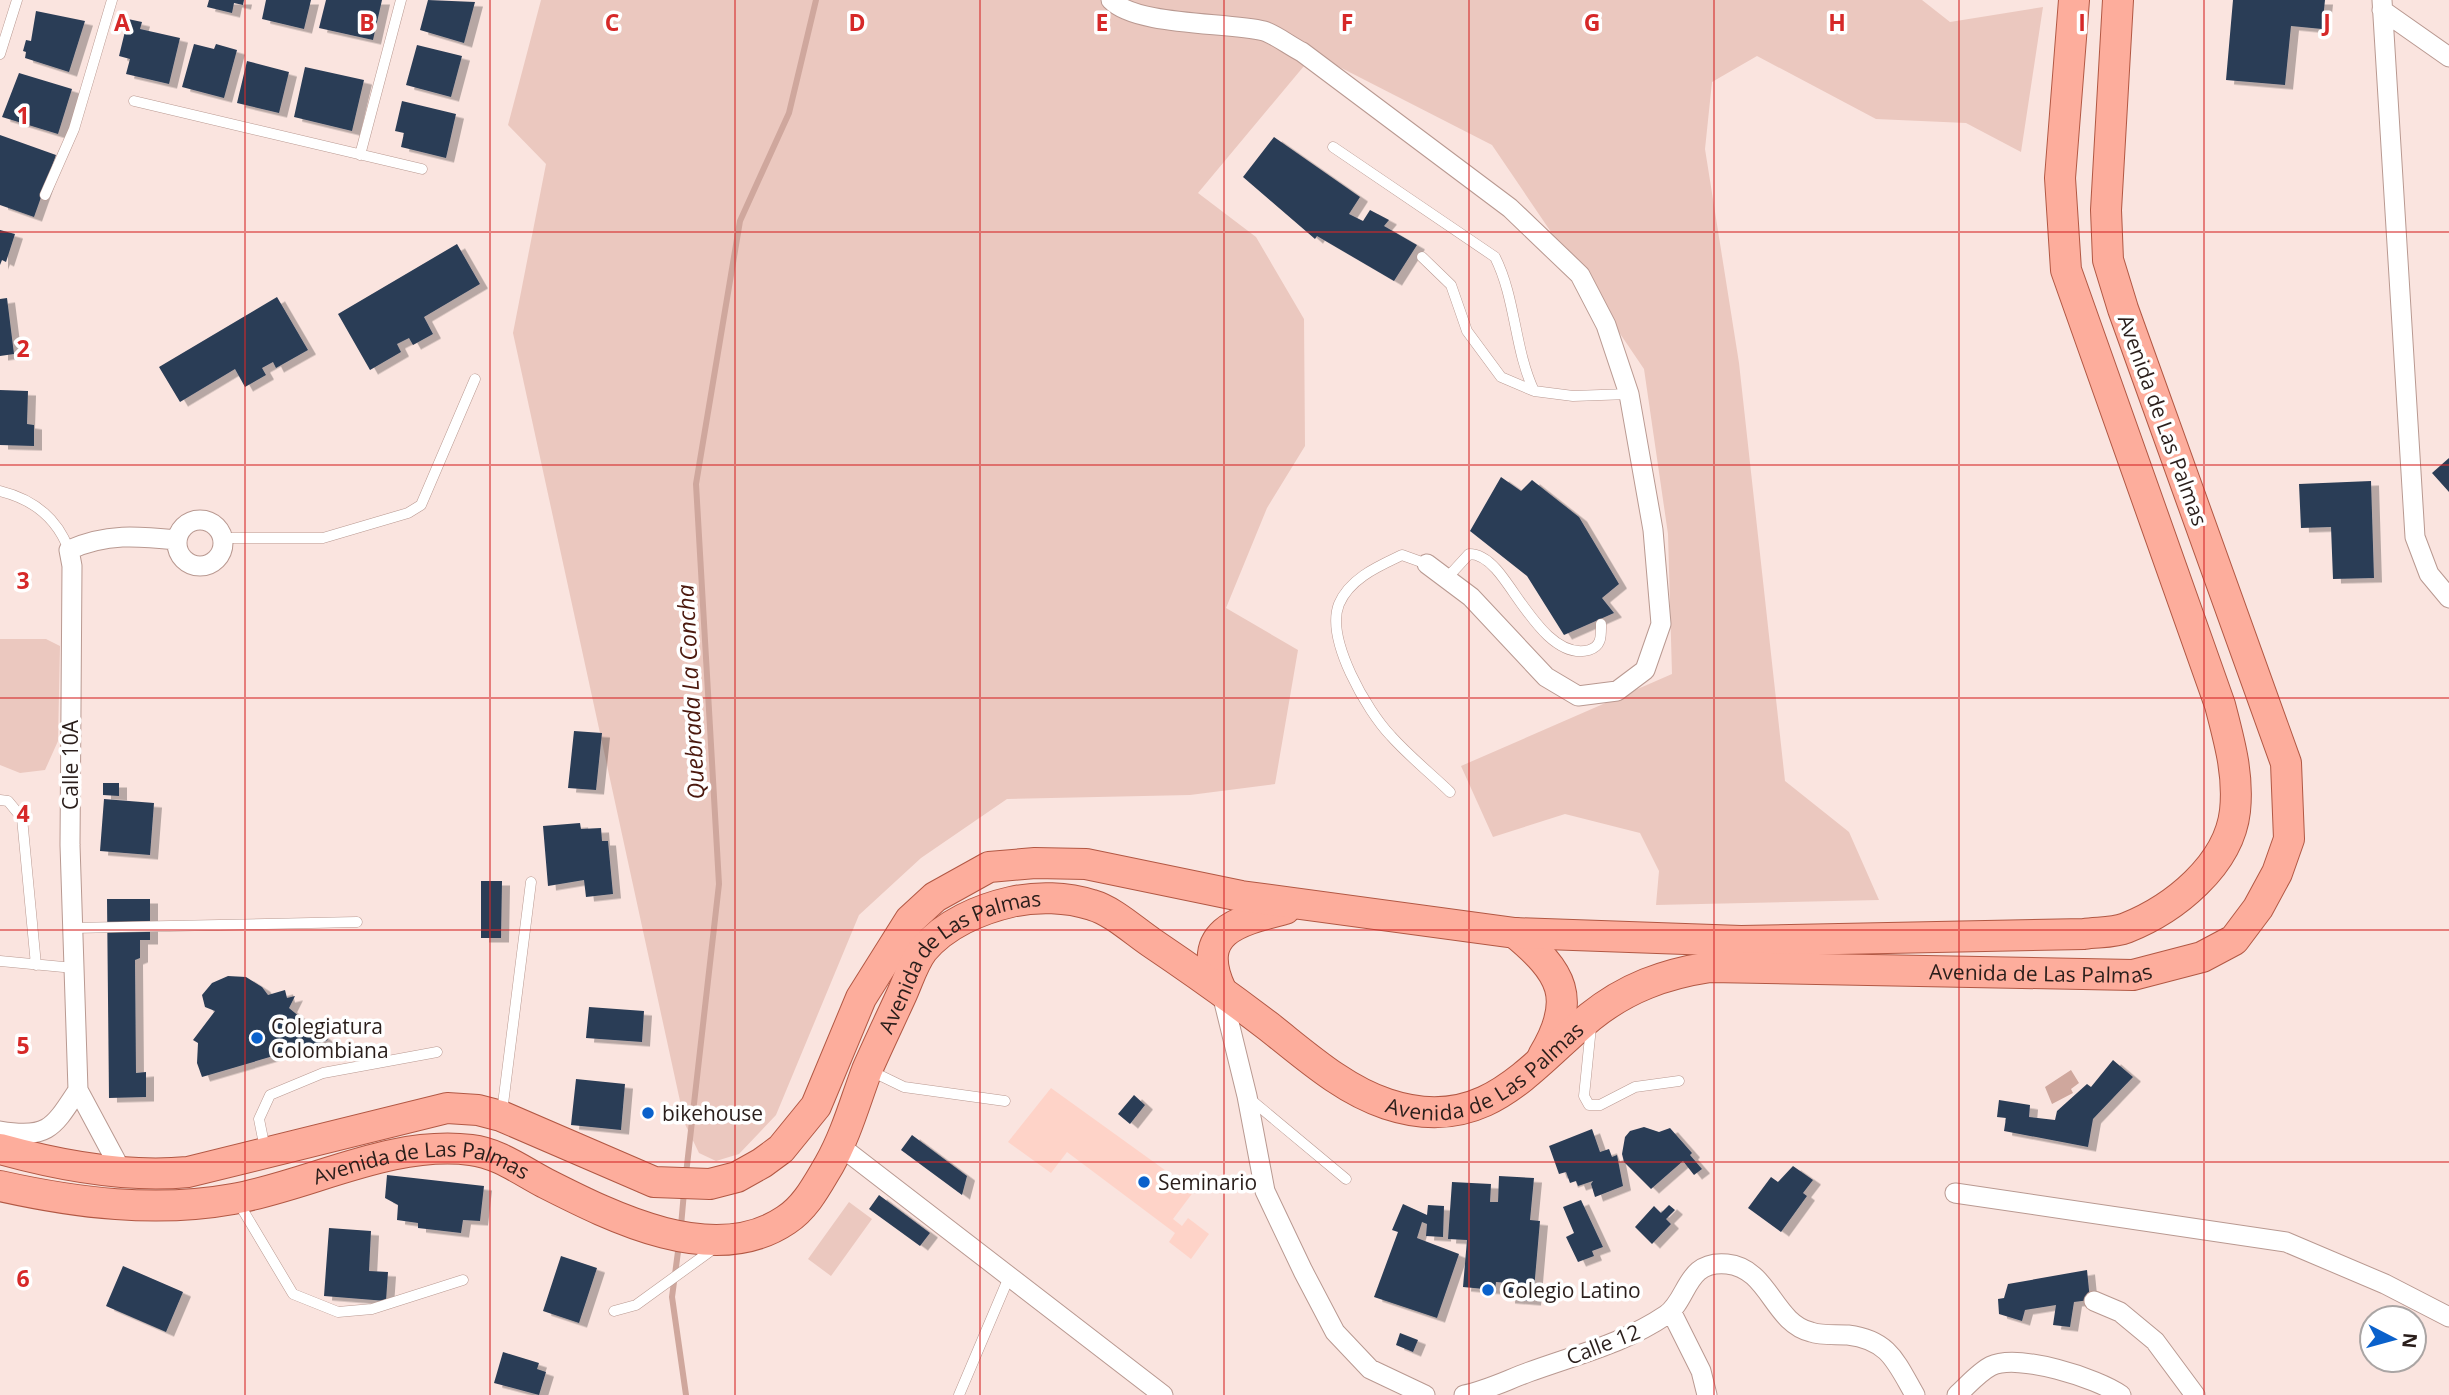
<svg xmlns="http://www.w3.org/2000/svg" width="2449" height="1395" font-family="'Open Sans',sans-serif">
<defs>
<filter id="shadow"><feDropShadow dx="8" dy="4.5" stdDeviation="0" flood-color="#0004"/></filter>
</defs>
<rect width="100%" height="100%" fill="#fae4df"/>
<!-- built -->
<path fill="#fed3c8" d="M1051,1088L1194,1191L1173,1219L1182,1226L1188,1218L1209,1234L1191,1259L1169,1242L1175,1233L1067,1152L1051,1173L1008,1142Z"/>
<!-- green -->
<path fill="#ebc8bf" d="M541,0H1922L1950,22L2043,7L2021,152L1966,123L1876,119L1757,56L1712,82L1705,149L1739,363L1785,781L1849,832L1879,900L1656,905L1659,871L1640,833L1565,814L1493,837L1461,766L1672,674L1668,534L1644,369L1492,145L1314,54L1198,193L1256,237L1304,319L1305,446L1267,508L1226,608L1298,650L1275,784L1190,795L1007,799L921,858L859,915L776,1115L739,1154L716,1161L699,1153L685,1124L513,333L546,164L508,125Z
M0,639H46L60,646L58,741L45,770L20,773L0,765Z
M849,1202L872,1219L831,1276L808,1259Z"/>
<!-- water -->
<path fill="#cfa79d" d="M2071,1070L2079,1083L2071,1089L2073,1093L2052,1104L2045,1087Z"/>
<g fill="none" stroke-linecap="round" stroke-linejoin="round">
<!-- stream -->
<path stroke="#cfa79d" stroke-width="6" d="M686,1174L719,884L696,484L740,221L789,113L816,0
M681,1226L684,1192
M679,1244L672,1297L686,1395"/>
</g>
<!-- building -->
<path fill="#2b3d56" filter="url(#shadow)" d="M209,0H244L243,5L234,3L232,13L207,7Z
M266,0H311L304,29L262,19Z
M326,0H382L373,40L319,28Z
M428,0L475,2L464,43L420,30Z
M2233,0H2325L2322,29L2291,26L2285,85L2226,80Z
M36,11L85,21L69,72L25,58L26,52L23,51L26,40L31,41Z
M128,19L142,22L140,29L180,38L169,84L126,74L130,59L119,56Z
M194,44L214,49L216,44L237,50L224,98L182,87Z
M417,45L462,56L451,97L406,85Z
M247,61L289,72L279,113L237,103Z
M305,67L364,80L352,131L294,117Z
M19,73L72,89L58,134L2,117Z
M402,101L456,114L446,158L401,147L404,133L395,131Z
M0,135L56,155L34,217L0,205Z
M1274,137L1360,197L1349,214L1363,221L1370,210L1389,220L1384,226L1417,245L1394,281L1317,236L1315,239L1243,177Z
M0,230L15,234L6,262L2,260L0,265Z
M457,244L480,284L424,317L433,334L413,345L409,338L397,344L401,352L370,370L338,314Z
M277,297L308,350L276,368L273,362L262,368L266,375L245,387L235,369L180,402L159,367Z
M7,298L14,354L0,356V299Z
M0,390L28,391L27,424L34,425V446L0,445Z
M2449,458V492L2432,473Z
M1501,477L1521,491L1532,480L1579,517L1619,584L1602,598L1614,613L1564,635L1527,576L1470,531Z
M2371,481L2374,578L2333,579L2331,527L2301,528L2299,484Z
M574,731L602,733L596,790L568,788Z
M103,783H119V796L103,795Z
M104,799L154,803L150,855L100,851Z
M580,823L581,829L601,828L602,841H608L613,894L586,897L584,880L548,886L543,826Z
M481,881H502L501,938H481Z
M107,899H150V940H140V958L135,960L136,1073L146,1072V1097L109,1098Z
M228,976L246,977L262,987L268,995L285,990L287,998L295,996L289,1008L328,1040L202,1077L197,1063L198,1043L193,1040L215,1011L205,1007L202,995L212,983Z
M589,1007L644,1011L642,1042L586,1038Z
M2113,1060L2133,1077L2093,1119L2088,1147L2004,1131L2006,1118L1997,1117L1999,1100L2030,1105L2029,1117L2055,1120L2057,1111L2087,1084L2091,1087Z
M576,1079L625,1084L621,1130L571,1125Z
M1134,1095L1145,1105L1130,1124L1118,1114Z
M1644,1127L1659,1132L1670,1128L1692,1153L1690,1155L1702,1169L1694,1175L1683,1161L1651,1189L1624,1162L1622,1154L1625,1137L1630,1131Z
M1592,1129L1600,1152L1609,1149L1612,1157L1617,1155L1623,1186L1595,1197L1591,1184L1593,1181L1578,1186L1576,1181L1570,1183L1566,1172L1559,1174L1549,1146Z
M912,1135L967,1176L962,1195L901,1150Z
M1793,1166L1813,1180L1803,1193L1807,1196L1781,1232L1748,1208L1771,1177L1778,1182Z
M387,1175L484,1186L480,1221L463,1220L461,1233L418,1228V1223L397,1220L398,1205L385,1198Z
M1499,1176L1534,1178L1530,1220L1540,1221L1533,1301L1507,1299L1508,1283L1496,1282L1495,1290L1463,1287L1467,1240L1448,1239L1452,1182L1491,1184L1490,1202H1498Z
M879,1195L930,1233L920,1246L869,1209Z
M1581,1200L1603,1247L1592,1251L1594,1256L1578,1262L1566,1237L1574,1233L1563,1207Z
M1403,1204L1427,1215L1428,1205L1444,1206L1443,1237L1426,1236L1427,1224L1422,1222L1417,1238L1459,1254L1437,1318L1374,1297L1398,1232L1392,1230Z
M1669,1205L1675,1210L1666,1219L1671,1224L1652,1244L1635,1227L1654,1206L1661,1213Z
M329,1228L371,1231L369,1271L388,1272L386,1301L324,1296Z
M561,1256L597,1268L579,1323L543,1311Z
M123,1266L183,1292L166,1332L106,1306Z
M2087,1270L2090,1300L2074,1302L2070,1327L2053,1325L2056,1305L2025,1310L2022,1321L1999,1314L1998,1299L2004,1298L2008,1284Z
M1400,1333L1418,1340L1413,1352L1396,1345Z
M503,1352L539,1363L537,1369L546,1372L539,1395L494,1383Z"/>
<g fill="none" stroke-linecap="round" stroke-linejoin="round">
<!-- service casing -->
<g stroke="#b99991" stroke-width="11">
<path id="service" d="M0,54L17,0
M134,101L422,169
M1333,147L1495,257C1516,299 1514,348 1534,391L1573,396L1629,394
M360,155L401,0
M45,195L74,129L112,0
M1422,257L1451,285L1467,331L1501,377L1534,391
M0,491C33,499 57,518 69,550
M223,538H323L408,513L421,505L475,379
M1427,564L1402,555C1379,566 1350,578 1339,604C1325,639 1367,711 1391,736C1409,756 1430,773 1450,792
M1447,578L1469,554C1480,554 1488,560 1496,569C1518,593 1549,661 1589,650C1602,646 1601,636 1601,624
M0,800L8,801L22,818L36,965
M72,928L357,922
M0,961L74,968
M1591,1027L1584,1096L1589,1105H1600L1635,1087L1679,1081
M871,1071L904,1087L1005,1101
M1250,1099L1346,1179
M502,1112L531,882
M265,1149L259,1119L270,1095L323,1073L437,1052
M238,1202L293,1294L338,1312L372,1309L463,1280
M614,1311L636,1305L716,1247
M959,1395L1009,1277"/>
</g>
<!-- minor casing -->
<g stroke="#b99991" stroke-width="21">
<path id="minor" d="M1111,0C1136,26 1226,22 1264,31C1276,35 1290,46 1302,52L1510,208L1580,275L1606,325L1629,394L1653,530L1661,624L1645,670L1617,691L1578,696L1546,677L1471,597L1427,564
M2382,0L2415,537L2429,574L2449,598
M2382,10L2449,57
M177 543a23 23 0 1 1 46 0a23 23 0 1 1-46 0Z
M1221,990L1247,1096L1265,1191L1303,1271L1335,1332L1370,1369L1425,1395
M0,1131C48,1139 53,1128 78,1090
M840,1146L1163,1395
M122,1172L78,1090L70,845L72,566L69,550C106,533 138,536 177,540
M1955,1193L2286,1242L2385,1284L2449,1317
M2094,1301L2120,1312L2155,1341L2195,1395
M1671,1311L1701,1371L1707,1395
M1464,1395C1488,1390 1507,1380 1529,1372C1578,1354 1623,1344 1666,1315C1689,1299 1685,1260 1727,1264C1769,1268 1773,1323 1811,1332C1822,1336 1836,1334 1848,1335C1889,1340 1896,1362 1915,1395
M1957,1395C1967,1386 1979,1372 1991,1366C2018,1353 2097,1378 2121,1395"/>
</g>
<!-- primary casing -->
<g stroke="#b25844" stroke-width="32">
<g id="primary">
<path d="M1515,933C1562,972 1578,998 1543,1056"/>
<path d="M1221,990C1194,931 1238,921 1285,909"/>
<path d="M0,1149C61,1166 126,1178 188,1172L447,1108L478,1110L501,1116L654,1182L710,1184L737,1177L762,1163L781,1149L816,1106L861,998L910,920L935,897L989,867L1035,863L1086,864L1241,896L1515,933L1741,941L2084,934C2097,932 2114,933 2126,928C2174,909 2229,865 2235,811C2239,774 2229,740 2220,705L2066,270L2060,178L2074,0"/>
<path id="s1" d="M0,1186C76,1203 156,1213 233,1199C311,1185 390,1140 471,1150C498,1153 522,1171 545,1183C612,1217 714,1269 786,1220C806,1207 817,1185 829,1165C846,1135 855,1102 867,1070C878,1045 890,1020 901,996C908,981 913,963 923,950C945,924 980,909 1011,902C1037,896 1067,897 1092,905C1113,911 1134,931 1152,943C1192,970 1230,997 1268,1026C1305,1055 1342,1089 1387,1104C1483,1136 1527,1070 1590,1017C1626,988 1664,974 1710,967L2133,975L2202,957L2234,940L2258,908L2277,873L2289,839L2286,763L2123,309L2108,260L2106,210L2118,0"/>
</g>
</g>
<!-- service -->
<use href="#service" stroke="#fff" stroke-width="10"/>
<!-- minor -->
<use href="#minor" stroke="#fff" stroke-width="19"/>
<!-- primary -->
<use href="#primary" stroke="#fdad9c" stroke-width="30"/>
</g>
<!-- grid -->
<path fill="none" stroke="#d62828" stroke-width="2" stroke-opacity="0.55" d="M245,0V1395M490,0V1395M735,0V1395M980,0V1395M1224,0V1395M1469,0V1395M1714,0V1395M1959,0V1395M2204,0V1395M0,232H2449M0,465H2449M0,698H2449M0,930H2449M0,1162H2449"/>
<!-- markers -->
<g fill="#0a61cb" stroke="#fff" stroke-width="2.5">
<circle cx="257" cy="1038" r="7"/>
<circle cx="648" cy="1113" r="7"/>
<circle cx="1144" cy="1182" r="7"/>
<circle cx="1488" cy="1290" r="7"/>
</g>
<g text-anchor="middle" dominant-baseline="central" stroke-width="7" stroke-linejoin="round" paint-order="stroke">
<!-- street labels -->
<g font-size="21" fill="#2a1e1b" stroke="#fff">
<text transform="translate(2163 420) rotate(70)">Avenida de Las Palmas</text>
<text transform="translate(70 765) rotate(-90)">Calle 10A</text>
<text stroke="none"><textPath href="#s1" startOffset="1143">Avenida de Las Palmas</textPath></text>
<text stroke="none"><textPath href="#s1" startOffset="2361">Avenida de Las Palmas</textPath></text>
<text stroke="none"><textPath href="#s1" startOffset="1774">Avenida de Las Palmas</textPath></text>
<text stroke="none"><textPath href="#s1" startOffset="430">Avenida de Las Palmas</textPath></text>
<text transform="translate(1603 1344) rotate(-21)">Calle 12</text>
</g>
<!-- poi labels -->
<g font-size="21" fill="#2a1e1b" stroke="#fff" text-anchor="start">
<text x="271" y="1026">Colegiatura<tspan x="271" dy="24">Colombiana</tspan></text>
<text x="662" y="1113">bikehouse</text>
<text x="1158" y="1182">Seminario</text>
<text x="1502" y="1290">Colegio Latino</text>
</g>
<!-- water labels -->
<g font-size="23" font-style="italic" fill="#4b180d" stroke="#fff">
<text transform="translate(690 692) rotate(-93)">Quebrada La Concha</text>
</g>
</g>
<g font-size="23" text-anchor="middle" font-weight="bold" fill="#d62828" stroke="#fff" stroke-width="7" stroke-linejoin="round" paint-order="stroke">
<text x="122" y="31">A</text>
<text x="367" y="31">B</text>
<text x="612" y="31">C</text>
<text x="857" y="31">D</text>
<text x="1102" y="31">E</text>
<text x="1347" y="31">F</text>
<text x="1592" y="31">G</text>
<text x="1837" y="31">H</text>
<text x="2082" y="31">I</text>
<text x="2327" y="31">J</text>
<text x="23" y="124">1</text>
<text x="23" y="357">2</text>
<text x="23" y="589">3</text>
<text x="23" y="822">4</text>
<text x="23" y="1054">5</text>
<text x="23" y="1287">6</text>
</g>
<!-- north arrow -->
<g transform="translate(2393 1339) rotate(96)"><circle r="33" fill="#ffffff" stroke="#aaa5a4" stroke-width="2"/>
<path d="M0-5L12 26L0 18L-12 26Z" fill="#0a61cb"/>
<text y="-10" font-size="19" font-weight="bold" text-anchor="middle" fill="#2a1e1b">N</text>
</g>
</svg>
